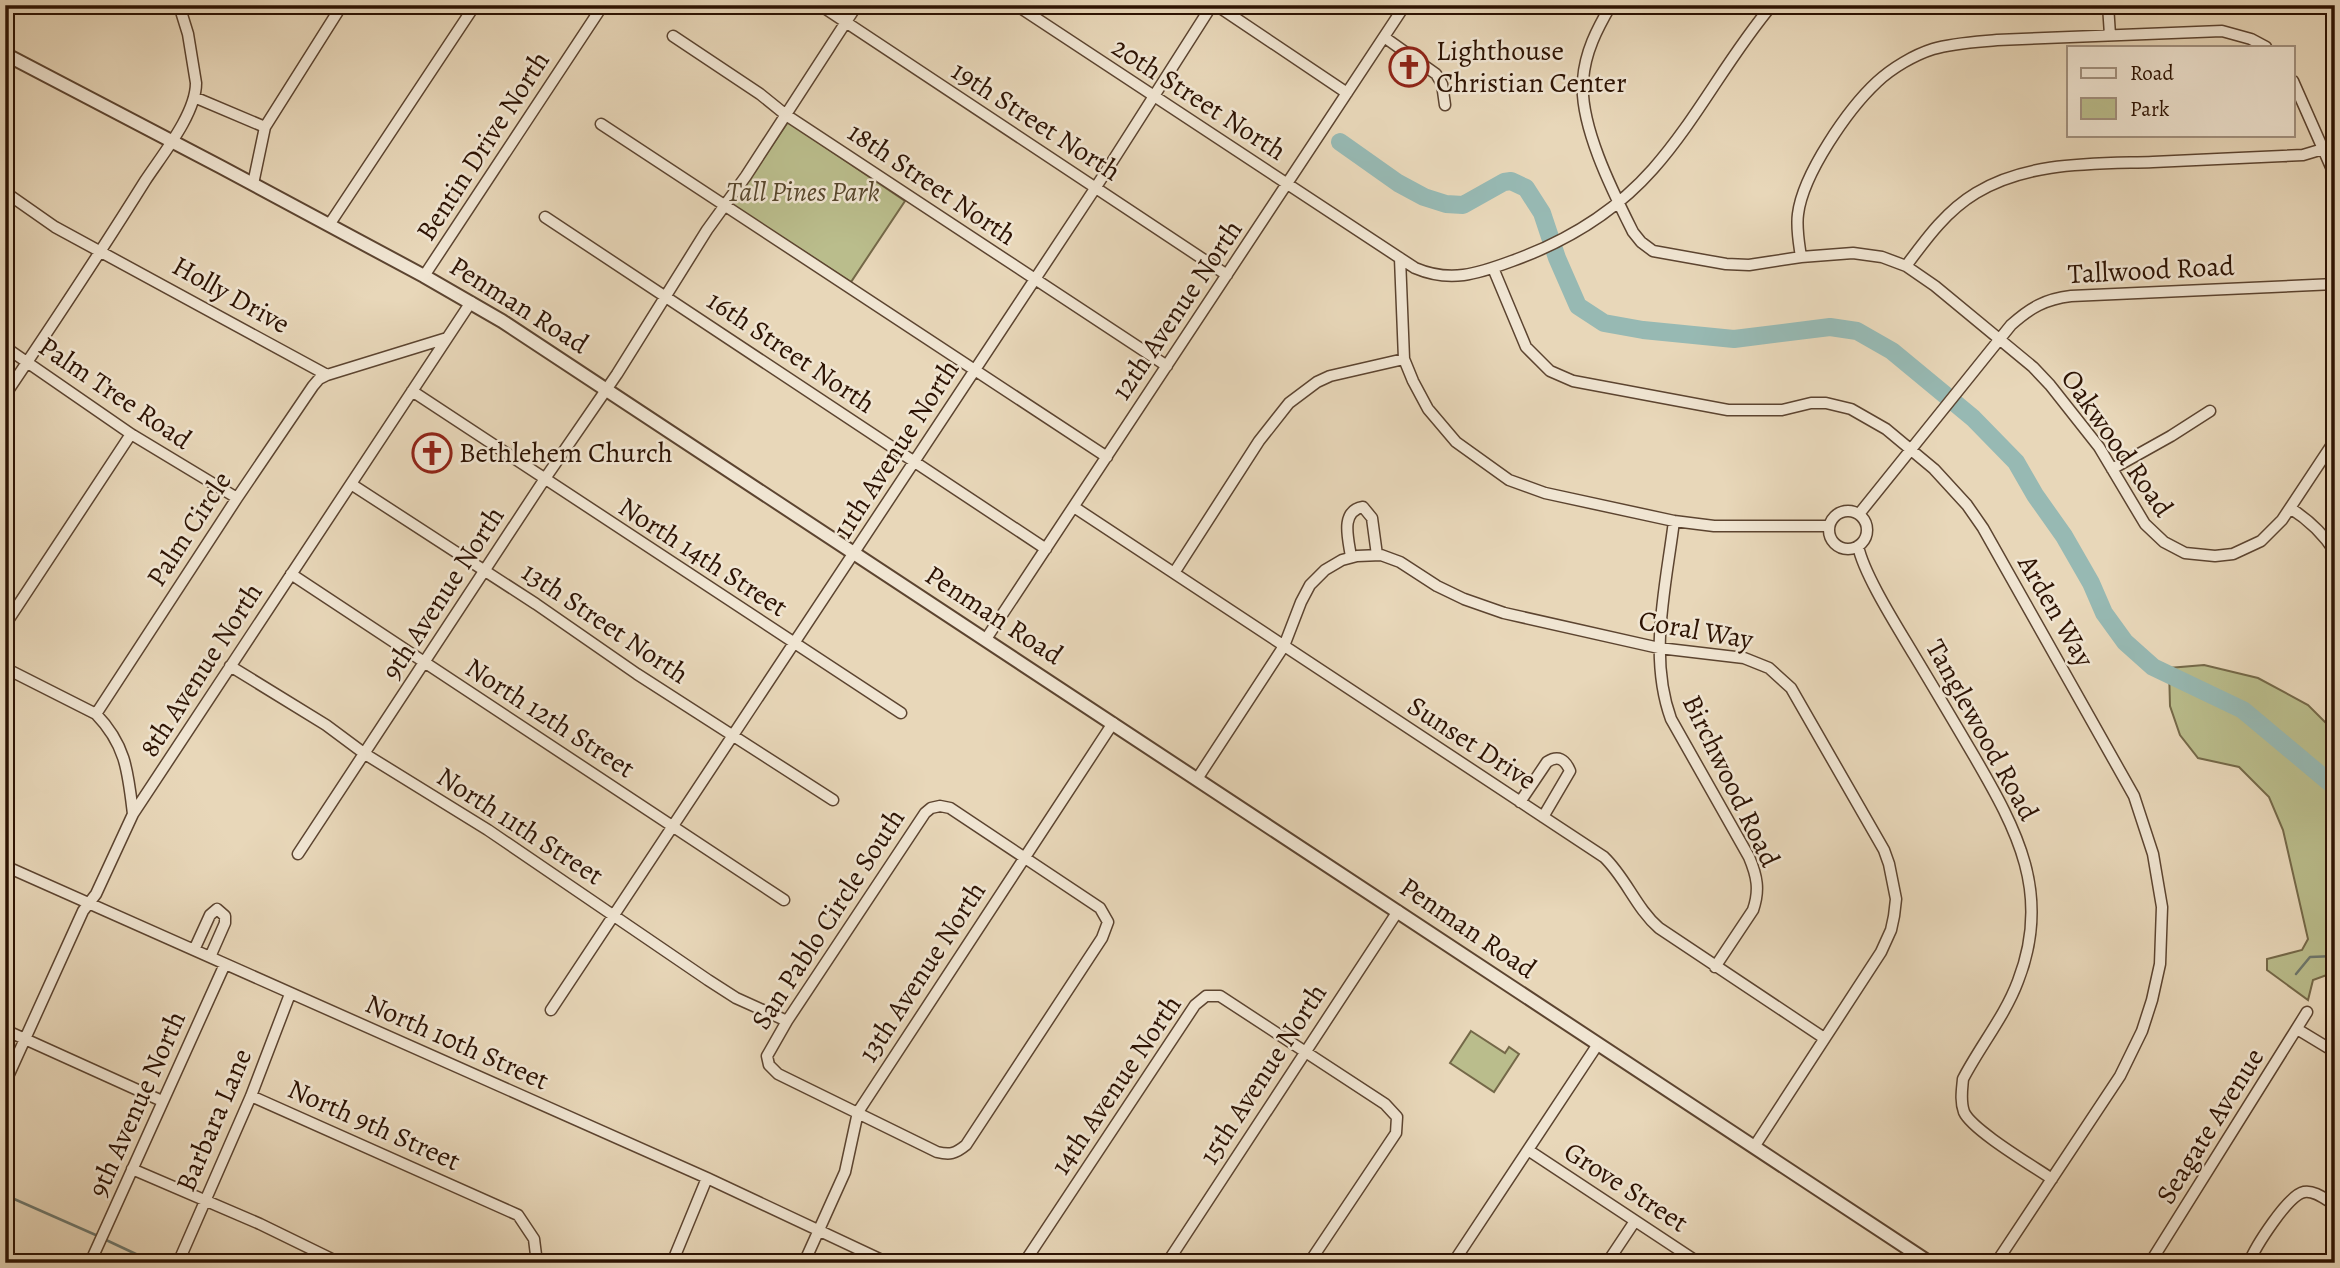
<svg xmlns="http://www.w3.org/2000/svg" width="2340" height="1268" font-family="Alegreya,serif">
<rect width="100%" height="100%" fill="#e8d7b9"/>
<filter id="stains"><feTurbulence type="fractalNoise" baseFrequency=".00286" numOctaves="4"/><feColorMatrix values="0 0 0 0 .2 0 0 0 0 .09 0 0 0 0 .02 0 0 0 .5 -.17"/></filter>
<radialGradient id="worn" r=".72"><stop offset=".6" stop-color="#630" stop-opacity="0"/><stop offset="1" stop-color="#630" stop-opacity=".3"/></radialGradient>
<!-- green -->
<path fill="#babd8c" stroke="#746848" stroke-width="2" d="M788,122L905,201L851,282L732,205Z
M2204,665L2258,678L2308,705L2335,732V972L2313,980L2308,1000L2267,970V959L2302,950L2308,939L2283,830L2269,797L2239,767L2198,758L2180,735L2170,706L2169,668Z
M1471,1031L1505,1053L1509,1047L1519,1054L1494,1092L1450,1063Z"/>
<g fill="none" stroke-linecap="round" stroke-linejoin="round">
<!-- stream -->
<path stroke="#6d776d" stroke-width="2.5" d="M2296,974L2310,957L2335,956
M5,1195L98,1236
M104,1239L155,1263"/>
<!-- river -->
<path stroke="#97b9b3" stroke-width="18" d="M1340,142L1398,183L1424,197L1446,204L1463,205L1504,182L1511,181L1526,188L1542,213L1557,258L1578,306L1604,323L1643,330L1734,339L1830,327L1857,331L1892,351L1973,418L2016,462L2035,495L2064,536L2091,583L2104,613L2125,642L2153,667L2243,710L2335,787"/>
<!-- minor casing -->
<g stroke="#5c4430" stroke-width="13">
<path id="minor" d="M820,5L1227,275
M1016,5L1415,268C1450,283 1477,274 1512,261C1565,242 1615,212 1653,169C1698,118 1728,57 1772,5
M1216,5L1347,93
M1611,5C1597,29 1585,52 1583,80C1579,125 1613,192 1633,232L1641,242L1653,251L1726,264L1749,265L1801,257L1853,253L1882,257L1906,266L1935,286L2033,367L2050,385L2099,447L2145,524L2164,542L2185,553L2215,556L2233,554L2261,541L2282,520L2335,440
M2108,5L2110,35
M673,36L760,94L786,115L1167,366
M1384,37L1436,74L1442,84L1445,105
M2293,81L2335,176
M194,97L265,127
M601,124L1107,457
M253,184L265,127L342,5
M5,192L55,227L327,375L447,338
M545,217L1046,549
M329,225L475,5
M1801,257C1799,243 1796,228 1798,214C1803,174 1848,109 1877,82C1892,68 1914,55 1933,49C1953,43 1975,42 1997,40L2222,31L2251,39L2266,47
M1400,258L1404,359L1413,381L1428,409L1456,442L1509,480L1545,493L1674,521L1714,526H1829
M1906,266C1926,239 1946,211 1976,193C2028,161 2095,164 2153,162C2203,160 2253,157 2303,155L2323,149
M1493,268L1526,347L1550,371L1573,381L1728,410H1782L1811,403H1826L1851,409L1886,429L1934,469L1967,505L1983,528L2134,796L2153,854L2162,907L2160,964L2152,1000L2142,1031L2120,1076L1996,1263
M424,276L603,5
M5,347L131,434L237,498
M412,391L901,713
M5,395C53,324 100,253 145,181C162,155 196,114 196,83L188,34L179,5
M2112,469L2171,436L2210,411
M351,484L536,604L637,674L833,800
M1074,507L1604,857C1626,878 1636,908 1659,928L1824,1038
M2290,508C2309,520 2323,533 2335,552
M1829 530a19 19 0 1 1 38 0a19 19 0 1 1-38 0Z
M1859,514L2011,325C2030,308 2045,299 2071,296L2335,284
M1674,521C1666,586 1648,656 1671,719L1749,857C1757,876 1760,890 1753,910L1715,967
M1858,546C1864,575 1898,628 1914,655C1934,688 1954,722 1974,756C2017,830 2052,894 2018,981C2005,1016 1980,1046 1963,1079C1962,1090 1960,1101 1964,1112C1972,1130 2033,1166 2052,1179
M1351,557C1349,541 1339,511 1363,507L1372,518L1377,555
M1174,573L1259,441L1289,403L1317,382L1330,376L1404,359
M291,574L784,900
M5,625L131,434
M986,639L1405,5
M230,666L326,725L365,754L488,830L708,980L736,998L787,1021
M5,668L96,714C126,745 128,772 133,814
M96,714L237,498L313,386L319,379L327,375
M1197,779L1284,646L1301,602L1310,585L1325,570L1342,560L1357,556L1381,555L1400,562L1437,586L1464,599L1504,613L1659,648L1744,658L1769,668L1791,688L1884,850L1889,864L1896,899L1894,916L1891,930L1881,952L1754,1147
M1520,802L1547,762C1558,755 1565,759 1570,771L1543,817
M940,806L950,808L1100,908L1108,922L1102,938L966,1145C955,1154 950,1155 937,1152L778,1074L769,1065L767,1056L787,1021L925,813L931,808Z
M298,854L544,480L617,374L707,230L746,176L857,5
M5,866L707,1178L888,1263
M194,950L210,915L217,909L225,916V923L210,957
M551,1010L1096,187L1212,5
M2297,1029L2335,1052
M5,1030L162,1101
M5,1083L83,911L96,894L133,814L471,302
M251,1096L518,1215L534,1239L537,1263
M1528,1150L1699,1263
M132,1169L260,1224L340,1263
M90,1263L225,964
M178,1263L251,1096L290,994
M672,1263L707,1178
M804,1263L845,1172L858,1112L1113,723
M1024,1263L1195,1005L1206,996H1220L1385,1104L1397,1117L1396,1133L1309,1263
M1167,1263L1398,911
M1453,1263L1598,1044
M1607,1263L1635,1221
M2150,1263L2307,1012
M2249,1263C2255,1247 2288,1195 2304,1192C2315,1190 2326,1200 2335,1205"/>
</g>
<!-- tertiary casing -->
<g stroke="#5c4430" stroke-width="16">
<path id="tertiary" d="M5,54L221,167L424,276L502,321L1930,1263"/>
</g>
<!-- minor -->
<use href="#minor" stroke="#f0e5d2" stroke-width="10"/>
<!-- tertiary -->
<use href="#tertiary" stroke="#f0e5d2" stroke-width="12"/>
</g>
<!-- icons -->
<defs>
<g id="church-ring" transform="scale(2.0125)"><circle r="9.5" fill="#f0e5d2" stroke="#8f2418" stroke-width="1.5"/><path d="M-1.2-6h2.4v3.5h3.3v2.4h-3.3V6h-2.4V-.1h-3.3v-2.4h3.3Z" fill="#8f2418"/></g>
</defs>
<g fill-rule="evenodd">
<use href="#church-ring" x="1409" y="67"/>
<use href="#church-ring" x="432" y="453"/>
</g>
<g text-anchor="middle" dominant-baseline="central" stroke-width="5" stroke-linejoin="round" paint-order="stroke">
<!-- poi labels -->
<g font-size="28" fill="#2d1303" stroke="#f0e5d2" text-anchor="start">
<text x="1436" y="51">Lighthouse<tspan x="1436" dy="32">Christian Center</tspan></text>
<text x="459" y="453">Bethlehem Church</text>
</g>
<!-- street labels -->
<g font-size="28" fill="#2d1303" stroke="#f0e5d2">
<text transform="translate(1199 99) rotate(33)">20th Street North</text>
<text transform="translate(1036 121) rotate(33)">19th Street North</text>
<text transform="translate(483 146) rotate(-57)">Bentin Drive North</text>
<text transform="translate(932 184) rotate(34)">18th Street North</text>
<text transform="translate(2151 270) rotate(-3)">Tallwood Road</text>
<text transform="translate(231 295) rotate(29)">Holly Drive</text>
<text transform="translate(519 305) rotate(32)">Penman Road</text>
<text transform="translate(1177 310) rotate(-56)">12th Avenue North</text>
<text transform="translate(791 352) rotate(34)">16th Street North</text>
<text transform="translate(115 393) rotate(34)">Palm Tree Road</text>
<text transform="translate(2117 443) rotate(55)">Oakwood Road</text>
<text transform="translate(896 449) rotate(-57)">11th Avenue North</text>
<text transform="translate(189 529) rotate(-57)">Palm Circle</text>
<text transform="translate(703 557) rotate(33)">North 14th Street</text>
<text transform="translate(443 593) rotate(-57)">9th Avenue North</text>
<text transform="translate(2056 611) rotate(60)">Arden Way</text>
<text transform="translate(994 615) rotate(33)">Penman Road</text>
<text transform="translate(605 623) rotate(34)">13th Street North</text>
<text transform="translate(1696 630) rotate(10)">Coral Way</text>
<text transform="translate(201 670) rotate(-57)">8th Avenue North</text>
<text transform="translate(550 718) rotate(33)">North 12th Street</text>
<text transform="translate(1982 730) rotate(61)">Tanglewood Road</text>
<text transform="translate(1472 743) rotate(33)">Sunset Drive</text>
<text transform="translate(1731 781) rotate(64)">Birchwood Road</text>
<text transform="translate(520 826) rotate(33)">North 11th Street</text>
<text transform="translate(828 919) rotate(-57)">San Pablo Circle South</text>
<text transform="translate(1468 928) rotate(34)">Penman Road</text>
<text transform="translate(922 972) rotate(-57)">13th Avenue North</text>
<text transform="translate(457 1042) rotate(24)">North 10th Street</text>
<text transform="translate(1263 1074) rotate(-57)">15th Avenue North</text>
<text transform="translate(1116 1085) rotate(-56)">14th Avenue North</text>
<text transform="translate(137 1104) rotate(-66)">9th Avenue North</text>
<text transform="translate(214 1120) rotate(-67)">Barbara Lane</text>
<text transform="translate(374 1125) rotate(24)">North 9th Street</text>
<text transform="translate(2210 1126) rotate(-58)">Seagate Avenue</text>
<text transform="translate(1626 1187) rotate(33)">Grove Street</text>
</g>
<!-- park labels -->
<g font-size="28" font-style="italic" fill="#57462c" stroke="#f0e5d2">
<text x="803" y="192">Tall Pines Park</text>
</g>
</g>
<!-- margin -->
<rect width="2340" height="1268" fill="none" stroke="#e8d7b9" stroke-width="28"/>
<rect x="7" y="7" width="2326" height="1254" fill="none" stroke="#2d1303" stroke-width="3.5"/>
<rect x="14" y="14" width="2312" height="1240" fill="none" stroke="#2d1303" stroke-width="2"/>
<!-- legend -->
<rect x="2067" y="46" width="228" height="91" fill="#f0e5d2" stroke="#a2917f" stroke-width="2"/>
<rect x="2081" y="68" width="35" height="10" fill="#f0e5d2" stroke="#a2917f" stroke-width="2"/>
<text x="2130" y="80" font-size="21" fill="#2d1303">Road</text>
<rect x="2081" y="98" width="35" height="21" fill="#babd8c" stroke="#a2917f" stroke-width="2"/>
<text x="2130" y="116" font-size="21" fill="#2d1303">Park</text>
<rect width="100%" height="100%" filter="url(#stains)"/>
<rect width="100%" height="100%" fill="url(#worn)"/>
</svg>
